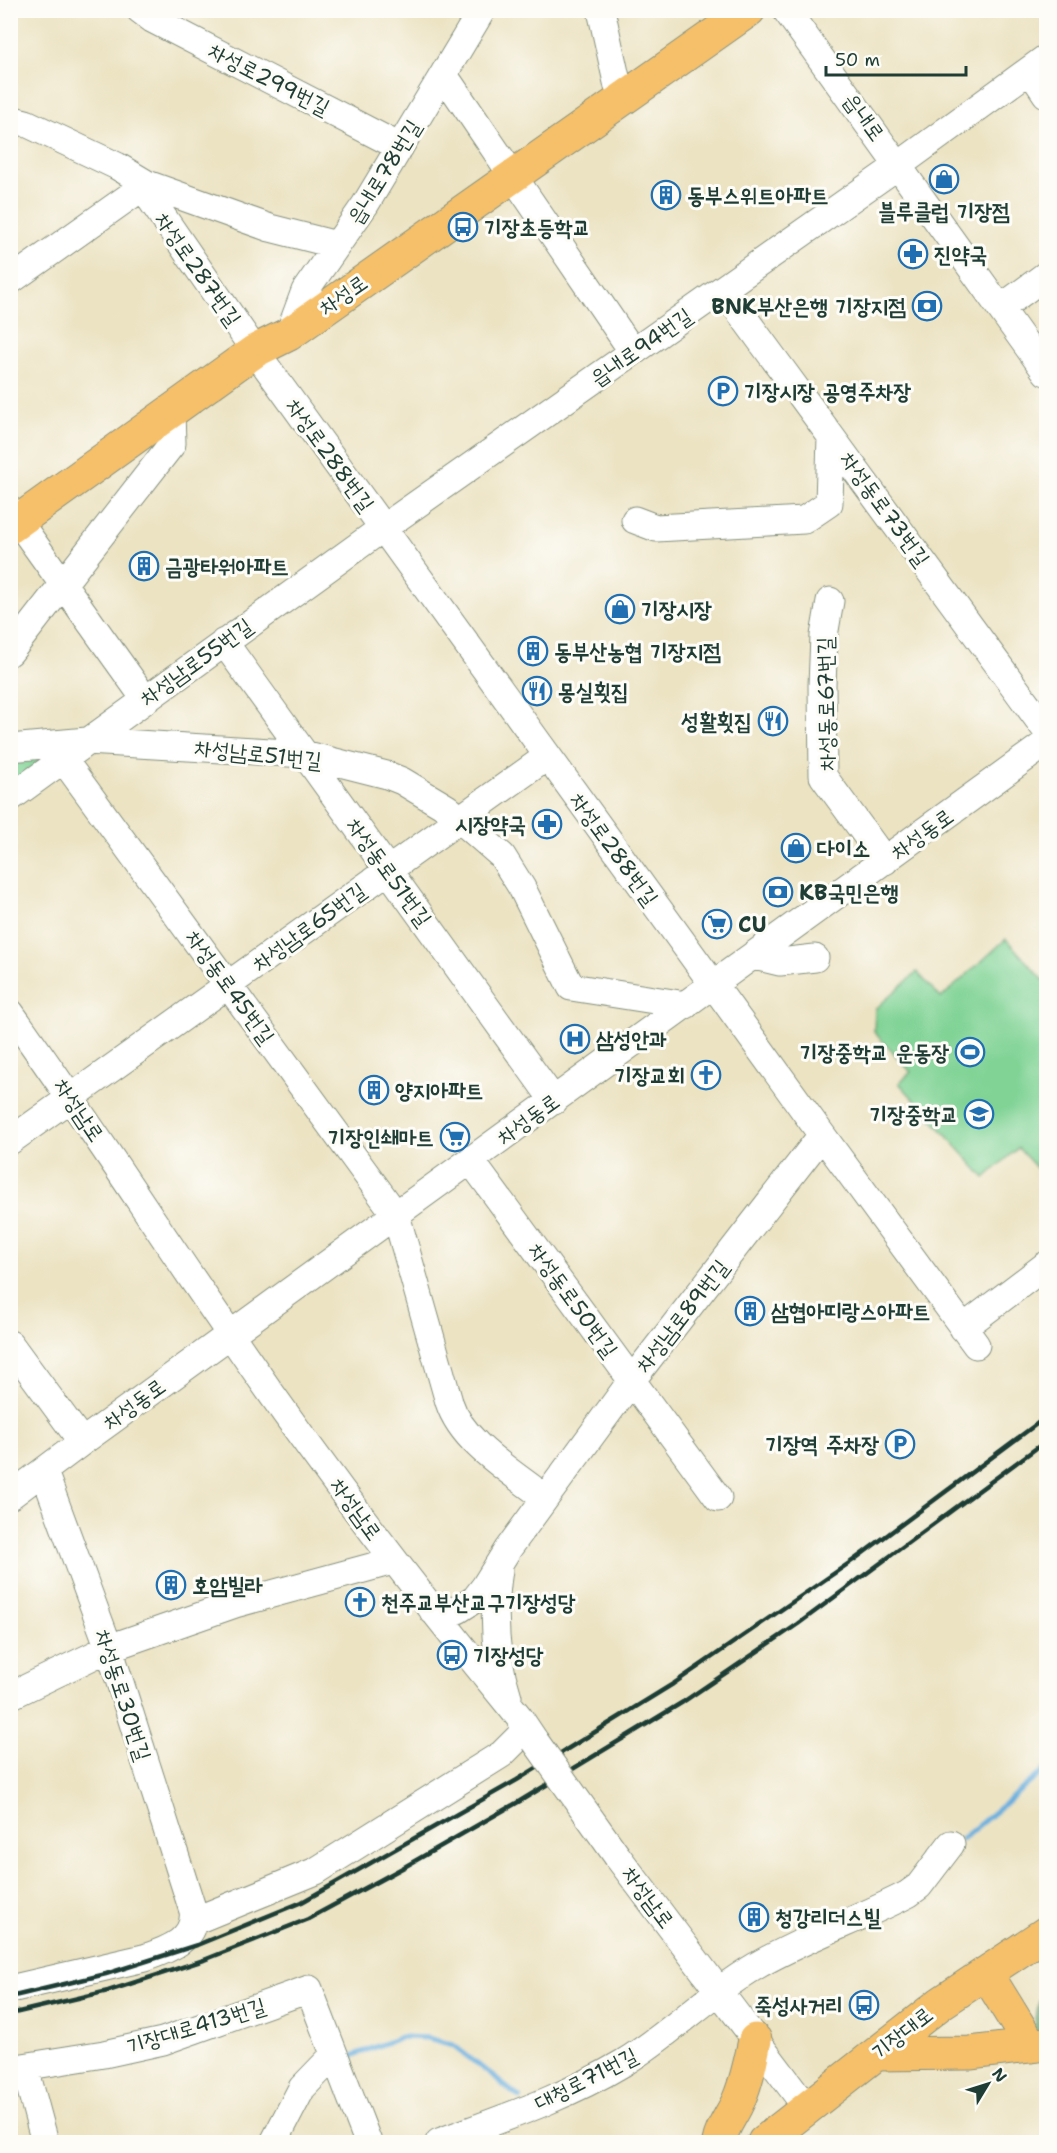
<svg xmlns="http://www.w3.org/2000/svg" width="1057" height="2153" font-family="'Shantell Sans','Poor Story',sans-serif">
<rect width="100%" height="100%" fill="#fdfcf7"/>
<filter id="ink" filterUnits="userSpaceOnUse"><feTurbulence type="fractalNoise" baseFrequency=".0167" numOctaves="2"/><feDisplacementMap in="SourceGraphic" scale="12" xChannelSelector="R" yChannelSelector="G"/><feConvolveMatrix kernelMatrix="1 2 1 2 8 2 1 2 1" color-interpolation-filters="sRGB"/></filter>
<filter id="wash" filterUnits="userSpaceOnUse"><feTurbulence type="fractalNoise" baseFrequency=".008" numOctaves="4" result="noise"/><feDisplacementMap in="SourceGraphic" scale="24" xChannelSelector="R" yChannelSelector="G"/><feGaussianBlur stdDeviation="1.35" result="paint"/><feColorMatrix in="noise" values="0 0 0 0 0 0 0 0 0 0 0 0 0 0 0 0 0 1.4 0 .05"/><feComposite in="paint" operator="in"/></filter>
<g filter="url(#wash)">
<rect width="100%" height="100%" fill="#ece3c3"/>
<!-- green -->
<path fill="#80d395" stroke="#508864" stroke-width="1.5" d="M55,752L11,788V756Z
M1006,939L1046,983V1178L1018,1148L985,1178L899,1083L911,1072L874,1032L875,1009L917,972L941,998Z"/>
<!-- forest -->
<path fill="#68b57e" stroke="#447959" stroke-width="1.5" d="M1046,1996V2030L1034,2032L1039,2001Z"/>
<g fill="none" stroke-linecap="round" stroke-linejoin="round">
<!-- stream -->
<path stroke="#67afde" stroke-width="5" d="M962,1839L1046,1769
M344,2059L401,2037L428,2038L453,2045L520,2098"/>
</g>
</g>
<g filter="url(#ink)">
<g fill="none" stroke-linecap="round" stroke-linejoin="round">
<!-- minor casing -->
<g stroke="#86907c" stroke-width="29">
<path id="minor" d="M140,10L152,19L400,147
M601,10L621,100
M786,10L1046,372
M1030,70L1046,94
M444,75L633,352
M10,119L26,123L117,166L147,184L270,228L337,245
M10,281L147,184L152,201L255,351L822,1135L976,1345
M723,289L1046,730
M1001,308L1046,275
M289,334L305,291L365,205L482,10
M10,510L145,699
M635,520L656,528L804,520L829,503L831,437
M830,601L824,636L822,685L823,776L885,861
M224,642L554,1101
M10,652L172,444L171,411
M10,748L87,741L304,754L387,775L402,781L447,808L502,856L522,888L571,987L686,1005
M63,759L396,1215L449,1402C462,1443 511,1471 545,1498
M10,798L383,528L899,165L1046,58
M754,956L780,962L815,958
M10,1012C86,1118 156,1227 230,1334C320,1466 417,1593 519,1717L535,1741
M10,1141L548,756
M471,1161L718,1498
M963,1328L1046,1265
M10,1344L82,1442
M10,1496L82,1442L1046,743
M499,1570C492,1614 494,1654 508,1697
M433,1611L458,1610L475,1599L485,1586L508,1549L632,1380L822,1135
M10,1696L109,1648L235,1604L393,1561
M617,1856L807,2108
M194,1921L316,1871L502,1754L527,1729
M10,1989L144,1958C167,1950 197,1940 193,1911L109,1648L44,1472
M25,2068L45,2142
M10,2069L104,2054L163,2041L309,1989L368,2142
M274,2142L302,2088L334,2055
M439,2142C501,2119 565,2098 623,2063C670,2035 708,1994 756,1966C804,1938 858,1920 908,1894L919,1886L951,1844"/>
</g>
<!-- major casing -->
<g stroke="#86907c" stroke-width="35">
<path id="major" d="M10,527L255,351L289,334L749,10
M986,1973L1031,2046
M876,2054L970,2053L1046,2044
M719,2142C722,2126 733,2114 739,2099C747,2080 751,2060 755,2040
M764,2142L941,2003L1046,1933"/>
</g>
<!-- minor -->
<use href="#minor" stroke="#fff" stroke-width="27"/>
<!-- major -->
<use href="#major" stroke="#f6c06b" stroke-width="33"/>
<!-- rail -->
<path stroke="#1f3d34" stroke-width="4.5" d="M10,1997L106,1974L197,1945L302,1902L517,1780L673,1684L855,1559L1046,1417
M10,2014L108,1991L204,1960L308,1919L406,1866L520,1801L683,1702L798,1624L1046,1441"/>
<!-- minor-bridge casing -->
<g stroke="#86907c" stroke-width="29" stroke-linecap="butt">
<path id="minor-bridge" d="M535,1741L617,1856"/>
</g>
<!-- minor-bridge -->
<use href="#minor-bridge" stroke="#fff" stroke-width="27"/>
</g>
</g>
<!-- icons -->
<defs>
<g id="shop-ring" transform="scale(1.5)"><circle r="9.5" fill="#fdfcf7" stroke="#1f6fb2" stroke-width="1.5"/><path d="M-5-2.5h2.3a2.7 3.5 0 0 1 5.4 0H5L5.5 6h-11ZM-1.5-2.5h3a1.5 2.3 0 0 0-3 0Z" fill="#1f6fb2"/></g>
<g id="building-ring" transform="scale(1.5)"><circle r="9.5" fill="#fdfcf7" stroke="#1f6fb2" stroke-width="1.5"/><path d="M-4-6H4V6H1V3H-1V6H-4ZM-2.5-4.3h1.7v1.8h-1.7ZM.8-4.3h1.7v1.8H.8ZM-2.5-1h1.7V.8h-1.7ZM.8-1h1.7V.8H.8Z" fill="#1f6fb2"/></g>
<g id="bus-ring" transform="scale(1.5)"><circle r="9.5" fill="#fdfcf7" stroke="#1f6fb2" stroke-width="1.5"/><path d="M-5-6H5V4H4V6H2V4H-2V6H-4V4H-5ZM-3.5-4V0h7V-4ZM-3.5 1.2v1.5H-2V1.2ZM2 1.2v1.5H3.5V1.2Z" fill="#1f6fb2"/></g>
<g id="pharmacy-ring" transform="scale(1.5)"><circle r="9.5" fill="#fdfcf7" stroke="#1f6fb2" stroke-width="1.5"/><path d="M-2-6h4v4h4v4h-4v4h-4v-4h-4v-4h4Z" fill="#1f6fb2"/></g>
<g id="bank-ring" transform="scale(1.5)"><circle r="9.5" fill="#fdfcf7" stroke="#1f6fb2" stroke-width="1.5"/><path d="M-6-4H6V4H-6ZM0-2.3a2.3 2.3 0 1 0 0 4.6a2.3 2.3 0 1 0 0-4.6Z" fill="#1f6fb2"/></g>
<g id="parking-ring" transform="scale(1.5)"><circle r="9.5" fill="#fdfcf7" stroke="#1f6fb2" stroke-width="1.5"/><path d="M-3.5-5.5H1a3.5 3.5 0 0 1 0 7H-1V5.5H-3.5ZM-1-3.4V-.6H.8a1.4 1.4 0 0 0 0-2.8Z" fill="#1f6fb2"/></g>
<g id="restaurant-ring" transform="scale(1.5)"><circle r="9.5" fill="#fdfcf7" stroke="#1f6fb2" stroke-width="1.5"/><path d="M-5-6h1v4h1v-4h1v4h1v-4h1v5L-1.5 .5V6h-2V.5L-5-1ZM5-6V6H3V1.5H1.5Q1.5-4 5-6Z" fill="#1f6fb2"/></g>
<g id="supermarket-ring" transform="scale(1.5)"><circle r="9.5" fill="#fdfcf7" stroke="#1f6fb2" stroke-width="1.5"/><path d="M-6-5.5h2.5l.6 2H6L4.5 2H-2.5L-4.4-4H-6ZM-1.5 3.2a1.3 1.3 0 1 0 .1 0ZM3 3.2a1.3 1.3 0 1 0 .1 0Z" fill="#1f6fb2"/></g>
<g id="hospital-ring" transform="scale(1.5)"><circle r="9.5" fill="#fdfcf7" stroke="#1f6fb2" stroke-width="1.5"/><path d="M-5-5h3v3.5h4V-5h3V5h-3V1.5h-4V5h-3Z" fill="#1f6fb2"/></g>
<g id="stadium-ring" transform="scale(1.5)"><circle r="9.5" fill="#fdfcf7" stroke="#1f6fb2" stroke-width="1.5"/><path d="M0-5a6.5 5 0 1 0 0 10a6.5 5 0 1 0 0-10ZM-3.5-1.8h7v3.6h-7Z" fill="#1f6fb2"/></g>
<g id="church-ring" transform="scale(1.5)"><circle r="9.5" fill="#fdfcf7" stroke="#1f6fb2" stroke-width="1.5"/><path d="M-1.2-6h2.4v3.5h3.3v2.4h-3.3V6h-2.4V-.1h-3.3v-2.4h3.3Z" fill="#1f6fb2"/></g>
<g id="school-ring" transform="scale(1.5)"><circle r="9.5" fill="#fdfcf7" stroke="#1f6fb2" stroke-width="1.5"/><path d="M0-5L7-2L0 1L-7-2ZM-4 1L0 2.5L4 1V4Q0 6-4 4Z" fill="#1f6fb2"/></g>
</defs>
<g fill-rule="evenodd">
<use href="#shop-ring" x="944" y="179"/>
<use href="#building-ring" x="666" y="195"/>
<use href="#bus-ring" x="463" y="227"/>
<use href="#pharmacy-ring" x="913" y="254"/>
<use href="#bank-ring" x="927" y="306"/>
<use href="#parking-ring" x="723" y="391"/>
<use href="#building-ring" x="144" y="566"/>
<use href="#shop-ring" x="620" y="609"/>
<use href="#building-ring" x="533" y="651"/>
<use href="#restaurant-ring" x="537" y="691"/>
<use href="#restaurant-ring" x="773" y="721"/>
<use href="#pharmacy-ring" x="547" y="824"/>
<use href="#shop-ring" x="796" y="848"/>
<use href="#bank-ring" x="778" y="892"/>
<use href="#supermarket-ring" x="717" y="924"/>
<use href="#hospital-ring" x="575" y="1039"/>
<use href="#stadium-ring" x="970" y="1052"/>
<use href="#church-ring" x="706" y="1075"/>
<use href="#building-ring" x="374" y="1090"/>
<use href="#school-ring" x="979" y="1114"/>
<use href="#supermarket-ring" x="455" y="1137"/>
<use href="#building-ring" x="750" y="1311"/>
<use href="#parking-ring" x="900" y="1444"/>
<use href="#building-ring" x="171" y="1585"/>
<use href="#church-ring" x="360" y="1602"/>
<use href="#bus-ring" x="452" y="1655"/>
<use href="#building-ring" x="754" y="1917"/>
<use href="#bus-ring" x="864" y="2005"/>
</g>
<g text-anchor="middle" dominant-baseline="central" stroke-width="6" stroke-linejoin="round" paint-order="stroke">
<!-- street labels -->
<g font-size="22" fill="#1f3d34" stroke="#fdfcf7">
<text transform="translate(269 79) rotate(27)">차성로299번길</text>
<text transform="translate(864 117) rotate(54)">읍내로</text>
<text transform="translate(384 172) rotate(-58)">읍내로78번길</text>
<text transform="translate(198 269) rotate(55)">차성로287번길</text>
<text transform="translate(343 295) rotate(-35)">차성로</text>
<text transform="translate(641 347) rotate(-35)">읍내로94번길</text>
<text transform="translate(330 455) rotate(54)">차성로288번길</text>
<text transform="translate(885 509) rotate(54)">차성동로73번길</text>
<text transform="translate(196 662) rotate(-36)">차성남로55번길</text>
<text transform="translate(826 704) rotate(-91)">차성동로67번길</text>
<text transform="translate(258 754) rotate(6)">차성남로51번길</text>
<text transform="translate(922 834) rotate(-36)">차성동로</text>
<text transform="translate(614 849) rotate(54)">차성로288번길</text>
<text transform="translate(389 872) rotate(54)">차성동로51번길</text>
<text transform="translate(309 927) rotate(-36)">차성남로65번길</text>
<text transform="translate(230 987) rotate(54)">차성동로45번길</text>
<text transform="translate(79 1110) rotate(56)">차성남로</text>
<text transform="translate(528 1119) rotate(-36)">차성동로</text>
<text transform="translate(573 1300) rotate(54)">차성동로50번길</text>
<text transform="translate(682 1316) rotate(-52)">차성남로89번길</text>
<text transform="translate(134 1404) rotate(-36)">차성동로</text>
<text transform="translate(356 1509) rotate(54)">차성남로</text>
<text transform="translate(123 1695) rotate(72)">차성동로30번길</text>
<text transform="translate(648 1897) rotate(53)">차성남로</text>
<text transform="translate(196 2026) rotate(-17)">기장대로413번길</text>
<text transform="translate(902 2033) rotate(-38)">기장대로</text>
<text transform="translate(586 2079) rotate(-27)">대청로71번길</text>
</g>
<!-- poi labels -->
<g font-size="22" font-weight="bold" fill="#1f3d34" stroke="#fdfcf7" text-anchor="start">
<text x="687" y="195">동부스위트아파트</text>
<text x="944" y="211" text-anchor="middle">블루클럽 기장점</text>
<text x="484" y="227">기장초등학교</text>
<text x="934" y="254">진약국</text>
<text x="906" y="306" text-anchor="end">BNK부산은행 기장지점</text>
<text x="744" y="391">기장시장 공영주차장</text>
<text x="165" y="566">금광타워아파트</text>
<text x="641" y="609">기장시장</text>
<text x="554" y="651">동부산농협 기장지점</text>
<text x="558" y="691">몽실횟집</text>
<text x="752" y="721" text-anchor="end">성활횟집</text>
<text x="526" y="824" text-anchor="end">시장약국</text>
<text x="817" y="848">다이소</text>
<text x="799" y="892">KB국민은행</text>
<text x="738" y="924">CU</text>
<text x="596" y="1039">삼성안과</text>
<text x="949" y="1052" text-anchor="end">기장중학교 운동장</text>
<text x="685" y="1075" text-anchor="end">기장교회</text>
<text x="395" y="1090">양지아파트</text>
<text x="958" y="1114" text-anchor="end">기장중학교</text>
<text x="434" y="1137" text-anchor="end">기장인쇄마트</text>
<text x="771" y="1311">삼협아띠랑스아파트</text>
<text x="879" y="1444" text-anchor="end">기장역 주차장</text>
<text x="192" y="1585">호암빌라</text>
<text x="381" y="1602">천주교부산교구기장성당</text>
<text x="473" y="1655">기장성당</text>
<text x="775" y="1917">청강리더스빌</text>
<text x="843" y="2005" text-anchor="end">죽성사거리</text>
</g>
</g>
<!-- margin -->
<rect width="1057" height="2153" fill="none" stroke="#fdfcf7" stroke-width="36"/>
<!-- north arrow -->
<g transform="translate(988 2084) rotate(52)" stroke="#fdfcf7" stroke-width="4.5" paint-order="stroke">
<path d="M0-4.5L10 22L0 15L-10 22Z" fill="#1f3d34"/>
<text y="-9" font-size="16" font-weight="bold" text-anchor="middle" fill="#1f3d34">N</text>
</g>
<!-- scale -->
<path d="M826 66v9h140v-9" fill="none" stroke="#1f3d34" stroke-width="3"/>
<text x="835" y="66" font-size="18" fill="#1f3d34" stroke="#fdfcf7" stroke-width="4.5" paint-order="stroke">50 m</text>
</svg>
